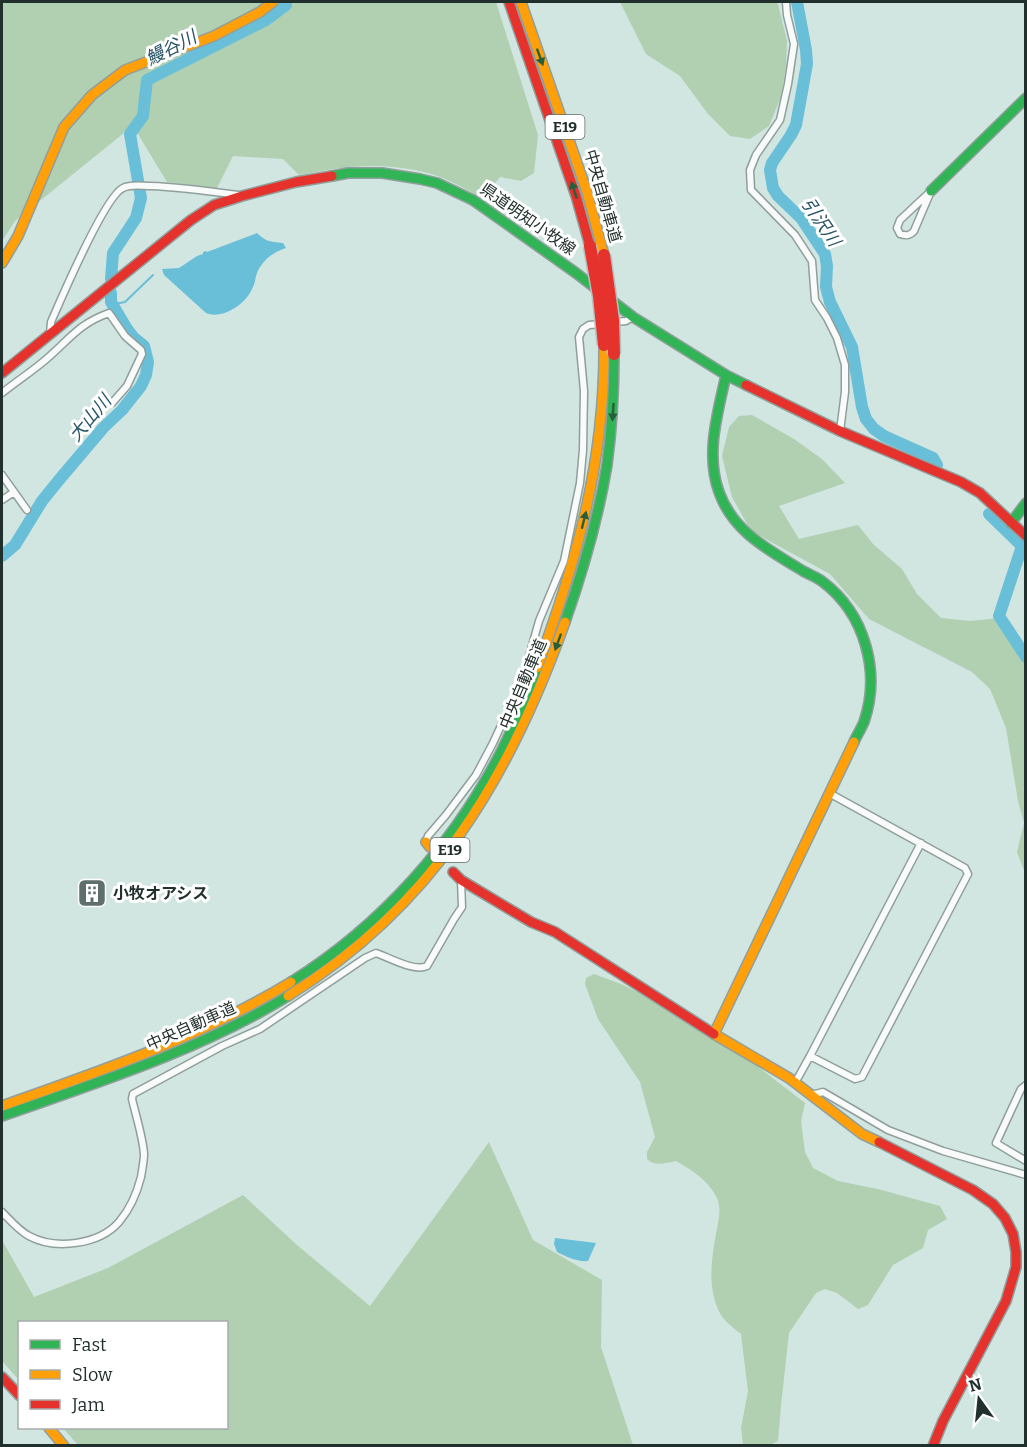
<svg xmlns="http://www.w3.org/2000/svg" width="1027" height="1447" font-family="Bitter,'Noto Sans JP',serif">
<rect width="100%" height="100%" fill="#d1e5e1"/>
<!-- green -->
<path fill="#b1d0b2" d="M2,2H496L538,135L534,173L521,181L500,177L483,198C465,189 447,178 428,173C382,161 344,166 299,175L283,159L233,156L217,188L167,182L138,134L145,116L15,221L2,241Z
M620,2H775L778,4L787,41L786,66L781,97L769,126L750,139L730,136L708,114L680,76L646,54Z
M752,415L794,439L822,459L845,483L779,506L799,539L858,525L873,544L902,569L917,594L941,618L970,621L1000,618L1025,645V873L1017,852L1024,823L1018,801L1006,728L990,689L972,672L869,619L830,574L751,531L732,497L722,456L729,427L739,416Z
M594,974L621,984L660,1003L710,1037L752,1062L805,1103L801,1121L805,1152L813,1168L838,1181L878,1189L940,1206L947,1219L928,1230L923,1248L893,1265L868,1305L858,1309L837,1293L825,1289L816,1293L789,1333L781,1406L778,1441L770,1445H745L743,1444L741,1428L748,1391L741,1334C735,1329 725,1322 721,1315C707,1290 711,1261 716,1234C718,1222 722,1209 717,1198C708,1180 692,1170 676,1161C665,1163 655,1167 647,1159V1152L655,1137L640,1082L598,1019L585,984L586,978Z
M489,1142L533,1240L602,1280L601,1347L633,1445H78L63,1428H226V1322H20L19,1380L2,1361V1240L34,1297L108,1268L243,1195L297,1245L370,1306Z"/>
<!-- water -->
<path fill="#6abfd8" d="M257,233C268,243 269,241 283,243L286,248C274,252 267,257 260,267C255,274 256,282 252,289C246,304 222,320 206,313L164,275L162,269L179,268L197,256L203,254V252L206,251L207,252Z
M555,1238L596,1243L588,1261C577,1262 567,1257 557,1252L554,1244Z"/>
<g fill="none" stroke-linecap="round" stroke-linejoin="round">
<!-- stream -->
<path stroke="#6abfd8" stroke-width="2" d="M113,306L115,304L125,302L153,275"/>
<!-- river -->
<path stroke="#6abfd8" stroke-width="12" d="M797,2L806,50L807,64L796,125L791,135L772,163L770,170L773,188L778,196L801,218L825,254L827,266L826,287L830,302L852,347L862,407L866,419L874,429L884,436L933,458L937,465
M111,279L113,253L136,218L141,198L130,134L143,116L147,80L266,20L286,5
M989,514L1022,546L999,616L1026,657
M2,556L15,545L42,501L59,480L103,428L122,410L141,386L146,375L148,362L144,346L134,338L127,329L111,302V293"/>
<!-- street casing -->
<g stroke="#909f9c" stroke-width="9">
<path id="street" d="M786,2L787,15L794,44L788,84L780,120L756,155L750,170L751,190L795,235L812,261L815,300L827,318L837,338L845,365V392L840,431
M931,191L914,231C910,236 906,236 900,234L897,228L900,220Z
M613,322L626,321L633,317
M50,334L51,322C61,299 105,196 123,188C131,184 142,186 150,186C180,187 209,191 238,195
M2,393C18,380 36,369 51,355C72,336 81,323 109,313L125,336L141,350L142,354L127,386L112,403
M2,475L27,510
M2,500L14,492
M426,842L428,836L446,815L476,775L493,743L523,678L539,621L564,561L580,483L583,450L584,391L579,337L583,329L589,325L603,324
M810,1056L921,843
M795,1083L810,1056L855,1079L862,1077L968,874L965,868L829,793
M1026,1085L1021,1089L996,1143L1026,1161
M811,1095L823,1092L888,1130L943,1151L1026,1175
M2,1212C10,1220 18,1230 29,1236C55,1250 99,1245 119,1222C130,1209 137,1193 141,1177C142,1170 144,1161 144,1154C143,1138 136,1116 132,1099L133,1094L222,1046L260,1029L365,958L376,953C390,958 414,972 427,966L454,919L462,907L461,880"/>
</g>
<!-- fast casing -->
<g stroke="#909f9c" stroke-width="12">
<path id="fast" d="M332,176L348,173H382L420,179L437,183L473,200L576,273L633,317L726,375L746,385
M931,191L1026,98
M726,375C718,412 705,454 719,492C733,532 769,550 803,571C810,575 817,577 823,582C865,614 881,672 864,722C861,729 857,735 854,742
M1011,523L1026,503
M565,622C583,571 598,519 607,465C612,428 614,391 614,354
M291,982C381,926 456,842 503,748C516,722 527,694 537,668
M2,1116C99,1082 200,1050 288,996"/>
</g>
<!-- slow casing -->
<g stroke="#909f9c" stroke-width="12">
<path id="slow" d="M521,2L587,192L604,255
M2,263L18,236L64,127L92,95L125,70L214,36L260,12L273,2
M537,668C577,560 605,461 604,345
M854,742L714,1034L789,1078L862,1134L879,1142
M426,842L430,847
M288,996C433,906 509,779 565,622
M2,1106C101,1071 201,1037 291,982
M49,1428L64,1446"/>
</g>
<!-- jam casing -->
<g stroke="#909f9c" stroke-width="12">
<path id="jam" d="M509,2L576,196L590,246
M2,373L191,220L214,205L242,196L296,182L332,176
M746,385L840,431L961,482L980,493L1026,536
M453,872L461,880L531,922L555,932L714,1034
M879,1142L973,1190L993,1204L1005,1218L1013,1234L1016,1252V1267L1006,1301L943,1421L933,1446
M2,1377L20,1396"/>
</g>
<!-- street -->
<use href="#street" stroke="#f8fbfa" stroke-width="6"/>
<!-- fast -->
<use href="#fast" stroke="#30b455" stroke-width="9"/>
<!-- slow -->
<use href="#slow" stroke="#ff9f0a" stroke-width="9"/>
<!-- jam -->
<use href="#jam" stroke="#e5322d" stroke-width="9"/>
<!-- jam-bridge casing -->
<g stroke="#b6c0bf" stroke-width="15" stroke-linecap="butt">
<path id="jam-bridge" d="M590,246L599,296L604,345
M604,255L613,320L614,354"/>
</g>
<!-- jam-bridge -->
<use href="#jam-bridge" stroke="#e5322d" stroke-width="12"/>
</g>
<!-- one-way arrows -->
<defs><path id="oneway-solid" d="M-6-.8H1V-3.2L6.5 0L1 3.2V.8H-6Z" transform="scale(1.5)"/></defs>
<g fill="#275e3b">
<use href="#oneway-solid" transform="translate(540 57) rotate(70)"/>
<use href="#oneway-solid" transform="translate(574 190) rotate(-108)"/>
<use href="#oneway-solid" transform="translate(613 412) rotate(94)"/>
<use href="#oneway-solid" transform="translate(584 520) rotate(-76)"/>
<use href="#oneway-solid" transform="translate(558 642) rotate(110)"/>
</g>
<!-- icons -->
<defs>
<g id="building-square" transform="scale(1.5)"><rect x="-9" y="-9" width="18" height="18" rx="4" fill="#5f6f6c" stroke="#fff"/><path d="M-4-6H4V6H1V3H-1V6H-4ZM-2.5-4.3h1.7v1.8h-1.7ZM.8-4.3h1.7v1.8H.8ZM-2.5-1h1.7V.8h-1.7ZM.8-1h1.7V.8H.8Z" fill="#fff"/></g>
</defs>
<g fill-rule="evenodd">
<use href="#building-square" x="92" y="893"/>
</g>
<g text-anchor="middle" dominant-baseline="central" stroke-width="6" stroke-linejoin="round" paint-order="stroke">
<!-- shield labels -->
<g fill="#fff" stroke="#646e6c" stroke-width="1.5">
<rect x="545.5" y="115" width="39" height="24" rx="4.5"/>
<rect x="430.5" y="838" width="39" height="24" rx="4.5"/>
</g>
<g font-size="15" font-weight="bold" fill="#22302d">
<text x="565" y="127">E19</text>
<text x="450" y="850">E19</text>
</g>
<!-- street labels -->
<g font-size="16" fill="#22302d" stroke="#fff">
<text transform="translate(603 196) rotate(74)">中央自動車道</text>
<text transform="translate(528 219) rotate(35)">県道明知小牧線</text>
<text transform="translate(523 684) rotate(-67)">中央自動車道</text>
<text transform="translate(191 1026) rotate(-24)">中央自動車道</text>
</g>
<!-- poi labels -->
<g font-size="16" font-weight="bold" fill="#22302d" stroke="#fff" text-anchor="start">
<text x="113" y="893">小牧オアシス</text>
</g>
<!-- water labels -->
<g font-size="18" font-style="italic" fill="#265465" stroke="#fff">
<text transform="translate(171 48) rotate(-27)">鰻谷川</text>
<text transform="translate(821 222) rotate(56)">引沢川</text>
<text transform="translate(90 418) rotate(-50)">大山川</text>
</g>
</g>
<!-- border -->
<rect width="1027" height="1447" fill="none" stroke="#22302d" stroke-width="6"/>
<!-- legend -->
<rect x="18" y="1321" width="210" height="108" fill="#ffffff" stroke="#a7acab" stroke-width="1.5"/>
<rect x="30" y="1340" width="30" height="9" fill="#30b455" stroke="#a7acab" stroke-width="1.5"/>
<text x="72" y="1351" font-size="18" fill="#22302d">Fast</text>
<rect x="30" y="1370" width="30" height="9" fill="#ff9f0a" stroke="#a7acab" stroke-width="1.5"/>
<text x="72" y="1381" font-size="18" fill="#22302d">Slow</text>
<rect x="30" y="1400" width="30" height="9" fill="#e5322d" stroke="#a7acab" stroke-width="1.5"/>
<text x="72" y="1411" font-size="18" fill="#22302d">Jam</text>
<!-- north arrow -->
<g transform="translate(979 1399) rotate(345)" stroke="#ffffff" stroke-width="4.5" paint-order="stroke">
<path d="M0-4.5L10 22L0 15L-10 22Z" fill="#22302d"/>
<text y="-9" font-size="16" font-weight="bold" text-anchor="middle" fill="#22302d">N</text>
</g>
</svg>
